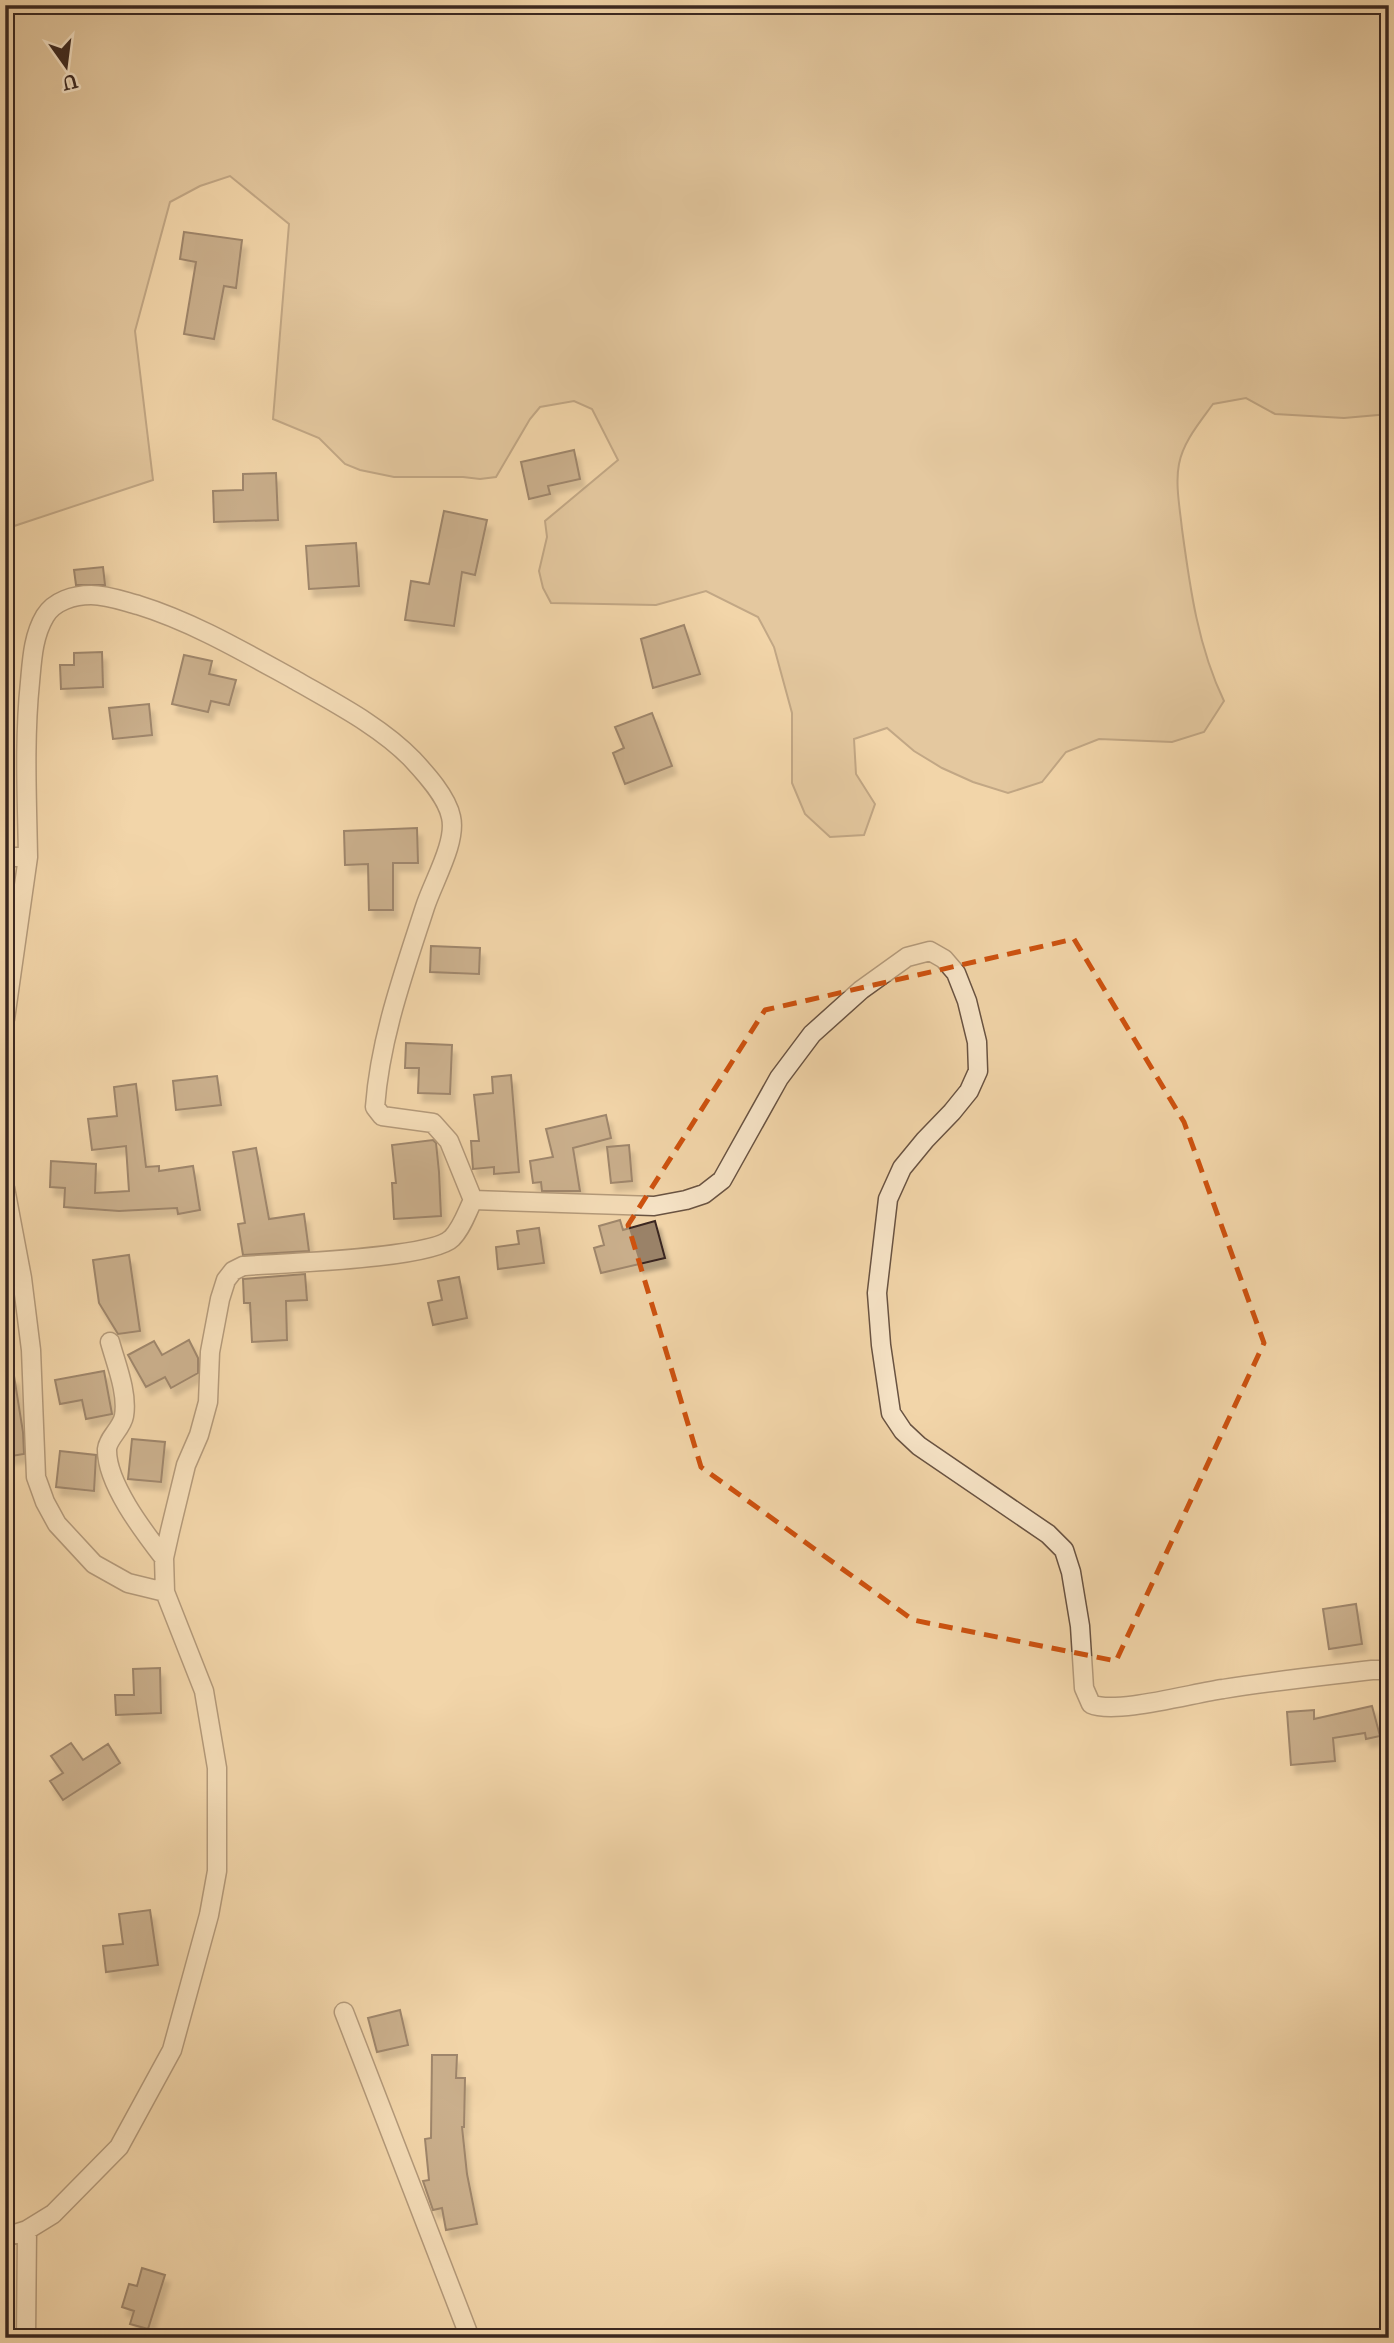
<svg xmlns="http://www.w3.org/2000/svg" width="1394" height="2343" font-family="'IM FELL Great Primer',serif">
<defs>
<filter id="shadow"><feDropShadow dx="4.5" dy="8" stdDeviation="2" flood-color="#0004"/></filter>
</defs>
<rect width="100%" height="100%" fill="#f2d5a9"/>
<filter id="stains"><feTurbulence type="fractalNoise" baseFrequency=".00286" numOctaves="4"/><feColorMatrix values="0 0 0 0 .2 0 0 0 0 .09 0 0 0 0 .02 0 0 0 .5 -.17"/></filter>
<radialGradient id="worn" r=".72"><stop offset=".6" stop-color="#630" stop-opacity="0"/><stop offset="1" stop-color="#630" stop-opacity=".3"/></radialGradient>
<!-- green -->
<path fill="#d3b892" stroke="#877059" stroke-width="2" d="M5,5H1389V414L1344,418L1275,414L1246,398L1213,404C1200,422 1183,442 1179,464C1175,484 1180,509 1182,529C1190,588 1198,647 1224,701L1204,732L1172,742L1099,739L1066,752L1042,782L1008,793L973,782L942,768L914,751L887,728L854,739L856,774L875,804L864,835L830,837L805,814L792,783V713L774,647L758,617L706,591L656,605L551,603L543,588L539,571L547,537L545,521L618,460L592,409L574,401L540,407L530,419L496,477L480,479L463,477H394L360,470L345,464L319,438L273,419L289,224L230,176L200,186L170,202L135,331L153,480L5,529Z"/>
<!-- building -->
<path fill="#9a8267" stroke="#3b2820" stroke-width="2" filter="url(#shadow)" d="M184,232L242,240L236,288L224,286L214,339L184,334L196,262L180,259Z
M574,450L580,479L548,486L550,494L529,499L521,462Z
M276,473L278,520L214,522L213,491L243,490V474Z
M444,511L487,520L475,575L462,572L454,626L405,620L411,581L429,584Z
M356,543L359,586L309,589L306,546Z
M103,567L105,585H76L74,570Z
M684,625L700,674L653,688L641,639Z
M102,652L103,687L61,689L60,665H74V653Z
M184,655L212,661L209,674L236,680L229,705L211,701L208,712L172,704Z
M149,704L152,735L113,739L109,708Z
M652,713L672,766L625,784L613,753L624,748L615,727Z
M417,828L418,863H393V910H369L368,864L345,865L344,831Z
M431,946L480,948L479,974L430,972Z
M406,1043L452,1045L450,1094L418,1093L419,1068H405Z
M511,1075L519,1172L494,1174V1167L473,1169L471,1141H479L474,1095L493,1093L492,1077Z
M217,1076L221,1105L176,1110L173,1081Z
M136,1084L146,1167L159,1166V1171L193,1166L200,1210L178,1214L177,1208L119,1211L64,1207L65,1188L50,1187L51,1161L96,1164L95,1193L129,1191L126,1146L92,1150L88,1119L117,1116L114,1087Z
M606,1115L611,1138L573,1148L580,1191H542L541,1182L533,1183L530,1161L553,1157L546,1129Z
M433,1140L436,1143L439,1172L441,1216L394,1219L392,1183H396L392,1145Z
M629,1145L632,1181L611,1183L607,1147Z
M256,1148L269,1219L304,1214L309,1251L243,1255L238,1224L245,1223L233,1152Z
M620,1220L623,1230L655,1221L665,1258L601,1273L594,1248L604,1245L599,1226Z
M539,1228L544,1263L498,1269L496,1247L519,1244L517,1231Z
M129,1255L140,1331L118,1334L99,1303L93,1260Z
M305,1274L307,1300L286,1301L287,1340L252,1342L250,1303H244L243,1279Z
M459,1277L467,1318L433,1325L428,1303L442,1300L438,1281Z
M189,1340L198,1358V1373L171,1388L165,1377L146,1387L128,1355L154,1341L162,1355Z
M104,1371L112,1414L86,1419L82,1400L60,1404L55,1380Z
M14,1376L23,1432L24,1454L5,1457V1377Z
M132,1439L165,1442L161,1482L128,1479Z
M60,1451L96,1455L94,1491L56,1487Z
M1356,1604L1362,1644L1329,1649L1323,1609Z
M160,1668L161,1713L116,1715L115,1695H134L133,1669Z
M1372,1706L1380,1736L1366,1739L1365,1733L1333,1738L1335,1761L1291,1765L1287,1712L1314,1710V1719Z
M71,1743L83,1760L108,1744L120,1763L63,1800L50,1781L63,1773L51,1756Z
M150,1910L158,1965L106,1972L103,1946L123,1944L119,1914Z
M400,2010L408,2045L377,2052L368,2018Z
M432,2055H457L456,2078H465L464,2127H462L467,2174L477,2224L446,2230L442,2208L433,2210L423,2181L429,2180L425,2139L431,2138Z
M142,2268L165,2275L148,2329L130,2324L134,2311L122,2307L129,2284L137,2286Z"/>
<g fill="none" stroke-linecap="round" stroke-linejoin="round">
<!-- street casing -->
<g stroke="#695342" stroke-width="21">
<path id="street" d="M5,857H28L5,1019
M28,857C27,798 24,740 30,682C32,660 33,636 45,616C54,601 74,595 91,595C107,595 123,601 138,605C193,622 244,652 295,680C333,702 382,727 413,760C426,774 447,797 451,817C457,842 433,882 425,907C404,972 380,1038 375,1107L382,1116L433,1123L449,1141L473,1200
M5,1188L22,1278L31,1350L36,1477L45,1502L57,1524L94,1564L128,1583L165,1592L204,1691L217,1768V1871L209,1915L172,2050L119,2147L53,2214L27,2230L5,2237
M110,1342C116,1364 128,1393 124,1416C122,1428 108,1438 107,1449C106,1483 144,1532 164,1558
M165,1592L164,1558L170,1531L186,1465L199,1435L208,1402L210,1352L220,1299L226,1280L233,1271L243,1266C280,1263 432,1259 452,1238C462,1228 467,1212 473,1200L654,1206L686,1200L704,1194L722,1180L779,1078L812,1034L861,990L907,957L930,951L944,959L956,973L967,1001L977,1042L978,1071L969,1091L952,1112L925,1140L902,1168L888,1199L877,1293L881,1345L891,1413L903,1431L919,1446L1048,1534L1064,1550L1071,1572L1080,1626L1084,1688L1091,1704C1115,1715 1193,1693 1223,1689C1272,1681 1322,1676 1372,1670H1389
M344,2012L470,2338
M26,2338L27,2230"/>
</g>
<!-- street -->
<use href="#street" stroke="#f7e4c7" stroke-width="18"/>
</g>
<!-- marked area -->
<path d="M0 0H1394V2343H0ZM1074,939L1184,1122L1264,1343L1116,1661L913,1620L701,1467L628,1225L765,1010Z" fill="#f2d5a9" fill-opacity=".55" fill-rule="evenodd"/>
<path fill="none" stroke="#ce520f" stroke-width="5" stroke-dasharray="14 9" stroke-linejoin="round" d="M1074,939L1184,1122L1264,1343L1116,1661L913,1620L701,1467L628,1225L765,1010Z"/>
<!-- margin -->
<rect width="1394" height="2343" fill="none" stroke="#f2d5a9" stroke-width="28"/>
<rect x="7" y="7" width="1380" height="2329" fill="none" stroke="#3b2820" stroke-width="3.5"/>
<rect x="14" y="14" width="1366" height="2315" fill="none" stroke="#3b2820" stroke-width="2"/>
<!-- north arrow -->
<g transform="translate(66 66) rotate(166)" stroke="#f7e4c7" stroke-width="5" paint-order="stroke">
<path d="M0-5L12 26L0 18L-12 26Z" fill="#3b2820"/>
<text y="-10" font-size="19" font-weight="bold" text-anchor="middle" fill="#3b2820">U</text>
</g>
<rect width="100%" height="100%" filter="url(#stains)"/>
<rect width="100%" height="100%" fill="url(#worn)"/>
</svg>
